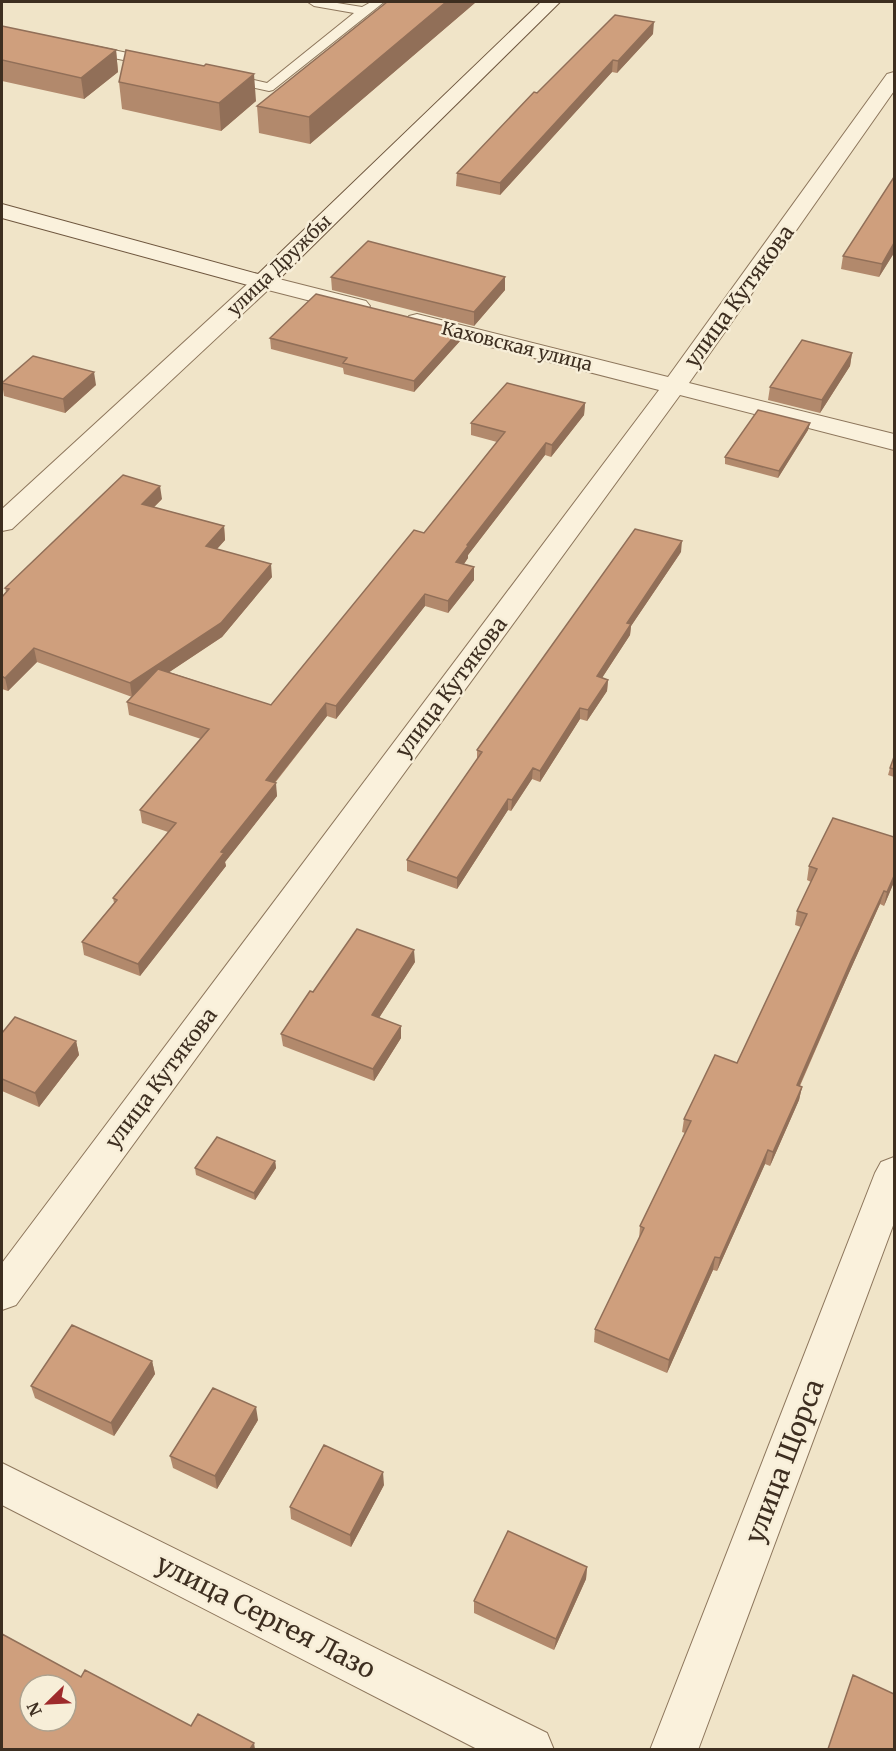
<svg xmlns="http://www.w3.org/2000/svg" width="896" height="1751" font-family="Merriweather,serif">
<rect width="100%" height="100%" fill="#f0e4c8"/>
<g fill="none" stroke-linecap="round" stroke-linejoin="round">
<!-- lane casing -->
<g stroke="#8d765c" stroke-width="2">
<path id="lane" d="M308,2H331L362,7L371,2H384L273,90L269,91L223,81L221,78L227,74L267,83L354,13L314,6Z
M89,45L152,58L158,62L152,66L85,52L83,49Z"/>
</g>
<!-- street casing -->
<g stroke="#8d765c" stroke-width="2">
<path id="street" d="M894,72V91L689,383L894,434V450L680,395L16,1305L2,1310V1263L659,390L409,326L405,321L409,316L417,314L668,377L887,74Z
M263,275L366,301L370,306L366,311L358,313L268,290L12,529L2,531V509L255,277Z
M894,1157V1223L698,1750H650L875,1173L881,1162Z
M2,1463L547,1733L554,1750H479L2,1505Z"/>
</g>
<!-- secondary casing -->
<g stroke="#6f573f" stroke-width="2">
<path id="secondary" d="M541,2H560L271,287L263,289L255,287L2,218V204L258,274Z"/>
</g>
<!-- lane -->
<use href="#lane" fill="#faf1dc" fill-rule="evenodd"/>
<!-- street -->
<use href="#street" fill="#faf1dc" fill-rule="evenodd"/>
<!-- secondary -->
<use href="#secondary" fill="#faf1dc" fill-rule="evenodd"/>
</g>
<!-- wall -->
<path fill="#b2896c" d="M387,2H476L310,144L259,133L257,106Z
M2,26L116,50L118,72L84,99L2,81Z
M653,34L617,73L612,72L500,195L456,186L457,173L537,93Z
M119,82L256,101L221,131L122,109Z
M894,253L879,277L841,269L843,256Z
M331,277H505V290L474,326L332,290Z
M270,338L460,341L414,392L344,374L343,368L271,349Z
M852,353L850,366L820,413L768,400L770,387Z
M2,383L96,385L65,413L4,396Z
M585,403L584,415L551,457L545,455L468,555V558L464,564L474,567V580L448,613L425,606L336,719L327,716L275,783L277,796L225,862L226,866L140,976L84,955L82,942L114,903L113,898L168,832L142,823L140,810L201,739L129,715L127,702L132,697L37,662L8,691L2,689V597L6,592L5,588L162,499L154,507L224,526L225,540L217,549L272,577L222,637L169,672L271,705L424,533L497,442L471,435V423Z
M810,423L808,430L778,478L725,464V457Z
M681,552L631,626L630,635L602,678L608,680L607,691L587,721L580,719L540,782L532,779L511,811L508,810L457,889L407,871V860L477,759V750Z
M894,757V777L888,775L890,768Z
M809,866L894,882L884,906L880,904L848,975L800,1086L802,1087L799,1100L770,1166L765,1164L717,1271L713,1270L667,1373L594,1342L595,1329L639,1240L640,1226L685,1133L682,1132L684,1119L737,1063L801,927L795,925L797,911L811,882L807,880Z
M415,962L379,1018L401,1038L374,1081L283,1046L281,1034L313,992Z
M2,1033L76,1041L79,1055L39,1107L2,1091Z
M275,1161L276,1168L255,1200L196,1175L195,1168Z
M152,1361L155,1374L114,1436L35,1398L31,1386Z
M258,1420L217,1489L173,1468L170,1456Z
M384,1485L351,1547L291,1519L290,1507Z
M587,1567L586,1579L554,1650L474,1613V1601Z"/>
<!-- shaded-wall -->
<path fill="#916f58" d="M446,2H476L310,144L309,117Z
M654,22L653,34L617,73L618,61Z
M116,50L118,72L84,99L81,78Z
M613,60L612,72L500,195V183Z
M254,74L256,101L221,131L219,103Z
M894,243V253L879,277L882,264Z
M505,277V290L474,326V312Z
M460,330V341L414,392V381Z
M852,353L850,366L820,413L822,400Z
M94,372L96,385L65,413L63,399Z
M585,403L584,415L551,457L552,445Z
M810,423L808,430L778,478L779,471Z
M546,443L545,455L468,555V558L456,575V562L467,545Z
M160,486L162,499L144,517L142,504Z
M224,526L225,540L207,560L206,546Z
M682,541L681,552L631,626L630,635L596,687L597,676L627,623Z
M271,564L272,577L222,637L132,697L130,683Z
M474,567V580L448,613V601Z
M425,594V606L336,719V706Z
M34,648L37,662L8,691L5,678Z
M608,680L607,691L587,721L588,710Z
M326,703L327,716L267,792L266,780Z
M580,708V719L540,782V771Z
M533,768L532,779L511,811L512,800Z
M276,783L277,796L225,862L226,866L140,976L138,964L221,852Z
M508,799V810L457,889V878Z
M894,876V882L884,906L887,892Z
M884,891L880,904L848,975L794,1098L797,1085L851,961Z
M414,950L415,962L373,1027L372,1015Z
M401,1026V1038L374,1081L373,1069Z
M76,1041L79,1055L39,1107L35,1093Z
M802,1087L799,1100L770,1166L773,1152Z
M768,1150L765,1164L717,1271L720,1258Z
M275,1161L276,1168L255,1200L254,1193Z
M715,1257L713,1270L667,1373L669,1360Z
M152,1361L155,1374L114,1436L111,1423Z
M256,1407L258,1420L217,1489L215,1476Z
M383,1472L384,1485L351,1547L350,1535Z
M587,1567L586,1579L554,1650L556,1639Z
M254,1743L255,1749H250Z"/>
<!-- building -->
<path fill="#cf9f7d" stroke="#916f58" stroke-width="1.5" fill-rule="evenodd" d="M387,2H446L309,117L257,106Z
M615,15L654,22L618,61L613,60L500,183L457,173L534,92L537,93Z
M2,26L116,50L81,78L2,60Z
M126,50L204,66L206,64L254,74L219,103L119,82Z
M894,177V243L882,264L843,256Z
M368,241L505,277L474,312L331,277Z
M316,294L460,330L414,381L343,363L347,358L270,338Z
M802,340L852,353L822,400L770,387Z
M33,356L94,372L63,399L2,383Z
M507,383L585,403L552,445L546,443L467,545L468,546L456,562L474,567L448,601L425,594L336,706L326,703L266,780L276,783L221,852L224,853L138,964L82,942L117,900L113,898L176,823L140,810L209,729L127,702L158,669L271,705L414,530L424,533L505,432L471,423Z
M758,410L810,423L779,471L725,457Z
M123,475L160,486L142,504L224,526L206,546L271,564L221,623L130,683L34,648L5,678L2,676V597L9,589L5,588Z
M635,529L682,541L627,623L631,624L597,676L608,680L588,710L580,708L540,771L533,768L512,800L508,799L457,878L407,860L482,752L477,750Z
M894,757V769L890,768Z
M833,818L894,837V876L887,892L884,891L851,961L797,1085L802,1087L773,1152L768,1150L720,1258L715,1257L669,1360L595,1329L644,1228L640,1226L691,1121L684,1119L715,1055L737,1063L807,914L797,911L817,869L809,866Z
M357,929L414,950L372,1015L401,1026L373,1069L281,1034L310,991L313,992Z
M15,1017L76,1041L35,1093L2,1079V1033Z
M217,1137L275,1161L254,1193L195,1168Z
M72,1325L152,1361L111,1423L31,1386Z
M213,1388L256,1407L215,1476L170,1456Z
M324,1445L383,1472L350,1535L290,1507Z
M508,1531L587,1567L556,1639L474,1601Z
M2,1634L81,1677L85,1670L191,1726L198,1714L254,1743L250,1749H2ZM30,1685H66V1721H30Z
M853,1675L894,1694V1749H828Z"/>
<g text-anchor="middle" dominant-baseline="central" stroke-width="5" stroke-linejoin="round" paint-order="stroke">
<!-- far-street labels -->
<g font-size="18" fill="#3d2e20" stroke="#f7eed8">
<text transform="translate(279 265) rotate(-44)">улица Дружбы</text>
<text transform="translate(517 346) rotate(14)">Каховская улица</text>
</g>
<!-- street labels -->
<g font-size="21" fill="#3d2e20" stroke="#f7eed8">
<text transform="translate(739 296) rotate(-54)">улица Кутякова</text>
<text transform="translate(451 687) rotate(-53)">улица Кутякова</text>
<text transform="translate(161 1078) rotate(-53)">улица Кутякова</text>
</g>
<!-- near-street labels -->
<g font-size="26" fill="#3d2e20" stroke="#f7eed8">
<text transform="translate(784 1461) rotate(-69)">улица Щорса</text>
<text transform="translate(266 1616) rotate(27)">улица Сергея Лазо</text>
</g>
</g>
<!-- border -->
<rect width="896" height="1751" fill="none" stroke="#3d2e20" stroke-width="6"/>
<!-- north arrow -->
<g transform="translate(48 1703) rotate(246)"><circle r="28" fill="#f7eed8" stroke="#ada18e" stroke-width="1.5"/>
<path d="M0-4.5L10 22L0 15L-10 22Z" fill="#9e2a2b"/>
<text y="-9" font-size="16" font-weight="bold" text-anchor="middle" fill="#3d2e20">N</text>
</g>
</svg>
